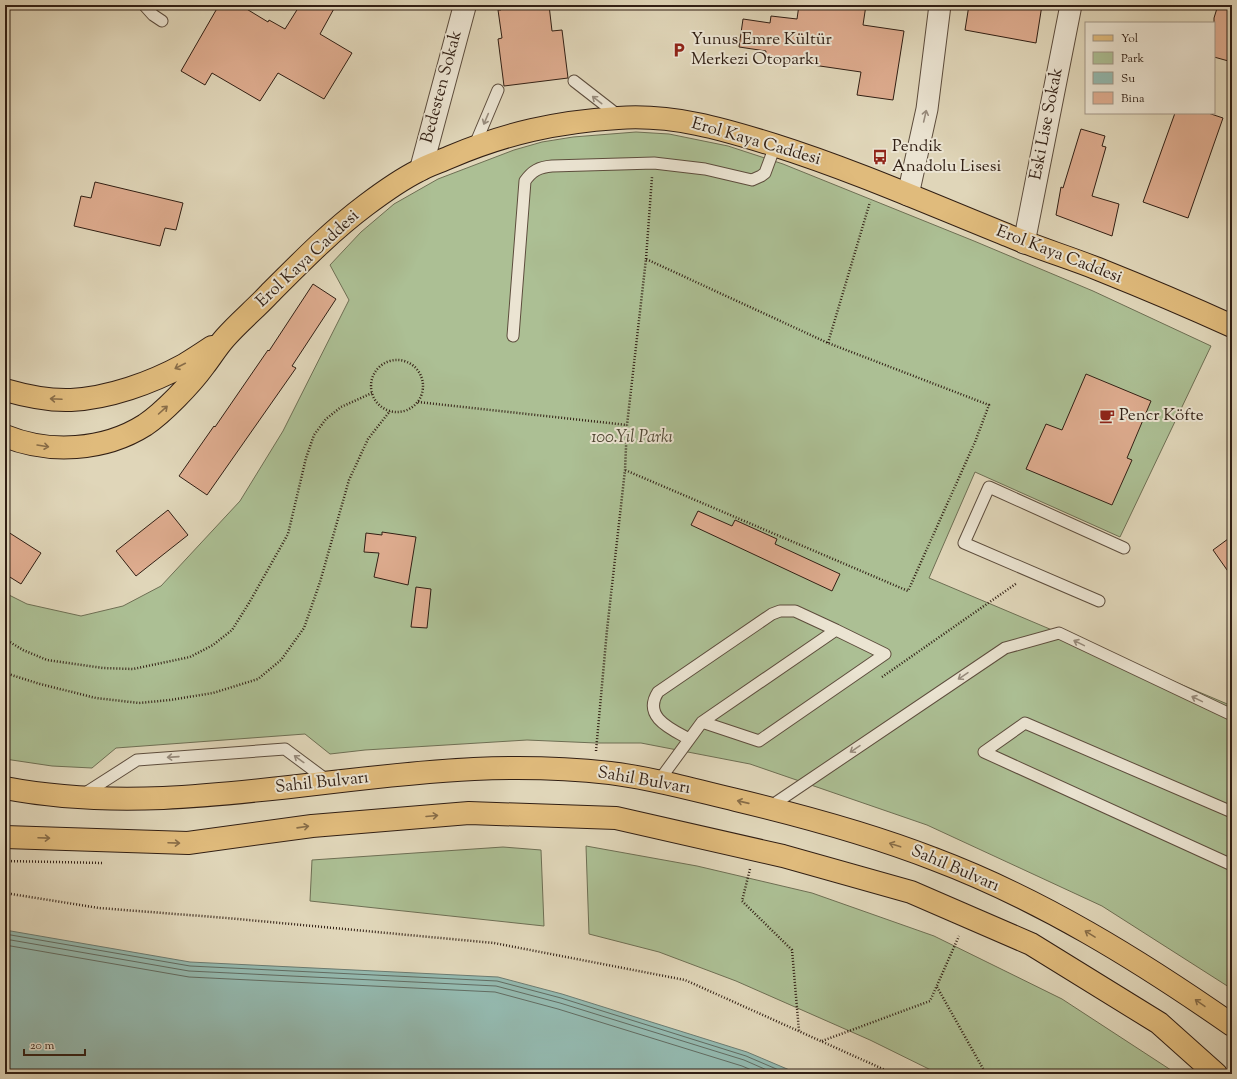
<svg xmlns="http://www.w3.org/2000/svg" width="1237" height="1079" font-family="'Sorts Mill Goudy',serif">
<rect width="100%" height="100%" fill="#e0d6b9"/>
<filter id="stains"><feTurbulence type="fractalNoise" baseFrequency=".005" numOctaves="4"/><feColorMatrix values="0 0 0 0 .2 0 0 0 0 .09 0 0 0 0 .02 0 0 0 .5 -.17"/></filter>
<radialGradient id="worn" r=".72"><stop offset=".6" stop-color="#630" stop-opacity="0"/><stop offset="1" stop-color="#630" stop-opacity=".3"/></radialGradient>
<!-- green -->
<path fill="#acbf94" stroke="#6e6f54" d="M636,132L669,134L728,146L783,164L974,241L1093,291L1211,346L1120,537L975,472L929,578L1232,706V989L1102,906L927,825L750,764L641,743H596L527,740L365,750L330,754L305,734L116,748L92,768L52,766L5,759V593L27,604L81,616L123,606L161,586L240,501L283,431L349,300L330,265L361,232L394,204L438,179L514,150L542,142L573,137Z
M586,846L697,866L812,893L934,936L1062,999L1177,1074H939L870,1040L736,981L659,952L589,934Z
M503,847L541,850L544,926L310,901L312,860Z"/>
<!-- water -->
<path fill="#94b9af" stroke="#6c7b71" d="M5,930L190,962L498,977L562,994L747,1052L799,1074H5Z"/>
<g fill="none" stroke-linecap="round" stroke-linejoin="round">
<!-- shore -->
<path stroke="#626c62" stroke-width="1" d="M5,934L190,966L497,981L561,998L746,1056L788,1074
M5,939L189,971L496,986L560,1003L744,1060L776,1074
M5,945L189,977L495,992L558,1009L742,1066L761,1074"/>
</g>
<!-- building -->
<path fill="#deac8f" stroke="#311f14" d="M219,5H240L268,22L269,20L285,29L300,5H336L320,34L352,53L324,99L278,73L260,101L212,73L205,85L181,71Z
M500,5H549L552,31L562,30L568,78L504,86L498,39L502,38L498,10H501Z
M799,5H866L863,25L904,31L893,100L857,95L861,72L765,58L766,51L739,47L743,19L770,23L771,16L797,19Z
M969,5H1042L1036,43L965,30Z
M1218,5L1232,9V62L1214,57V18Z
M1175,113H1208L1223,118L1188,218L1143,202Z
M1081,129L1105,136L1102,146L1106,147L1092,196L1119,204L1112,236L1056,215L1061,187L1063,188Z
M95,182L183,203L176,230L165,228L160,246L74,226L81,196L91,198Z
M313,284L336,299L292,366L296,368L207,495L179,476L214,426L215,427L268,350L269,351Z
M1086,374L1151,401L1127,458L1132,460L1112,505L1026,469L1046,424L1062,430Z
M168,510L188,535L136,576L116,551Z
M698,511L732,526L735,520L777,539L775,544L840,574L832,591L691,525Z
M5,530L41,553L21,584L5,574Z
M382,532L416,537L408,585L374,577L379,553L364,552L366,533L382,535Z
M1232,536V577L1213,550Z
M416,587L431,589L427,628L411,627Z"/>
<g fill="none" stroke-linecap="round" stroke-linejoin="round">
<!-- service casing -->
<g stroke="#5d4d3d" stroke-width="13">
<path id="service" d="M144,5L153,15L162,21
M574,81L619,116
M474,147L498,90
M513,336L525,181C532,171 539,167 552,166L654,163L705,169L752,180L761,176L765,173L775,146
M1099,601L964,543L989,487L1124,548
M689,739C671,729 642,717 658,692L772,614L780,611H795L836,630
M658,782L702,722L836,630L885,654L759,741L702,722
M84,794L137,760L285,749L328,781
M768,808L1005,648L1059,633L1232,715
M1232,812L1025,723L984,752L1232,865"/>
</g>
<!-- minor casing -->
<g stroke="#5d4d3d" stroke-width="23">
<path id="minor" d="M908,195L927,109L940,5
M1024,243L1071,5"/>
</g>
<!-- tertiary casing -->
<g stroke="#5d4d3d" stroke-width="24">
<path id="tertiary" d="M421,169L465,5"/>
</g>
<!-- primary casing -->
<g stroke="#311f14" stroke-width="24">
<path id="primary" d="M5,390C26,396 49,401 71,400C109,398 151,383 184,365C194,359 203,353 212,347
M5,436C49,454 104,451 145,425C163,413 191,384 204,366C211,357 217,347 225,338C238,323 255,309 269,294C300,263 330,232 366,205C382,193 400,180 418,171C428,165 439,162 450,157C506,133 557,122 618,118C672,114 723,129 774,145C853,170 930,204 1007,235C1037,248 1068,257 1098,269C1143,287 1188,306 1232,326"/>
</g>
<!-- trunk casing -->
<g stroke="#311f14" stroke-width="24">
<path id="trunk" d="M5,788C161,818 319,776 474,769C519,767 565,768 610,773C652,778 694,790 736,800C803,816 870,834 934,859C1040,899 1139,960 1232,1025
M5,837L188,843L312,826L469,813L616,818L783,856L911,892L1031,944L1159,1023L1216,1074"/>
</g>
<!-- path -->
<path stroke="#311f14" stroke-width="2.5" stroke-dasharray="1 2" stroke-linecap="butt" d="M646,259L652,177
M828,343L870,202
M371 386a26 26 0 1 1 52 0a26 26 0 1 1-52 0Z
M418,402L627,425
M5,639L23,650L47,660L103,668L133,669L190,657L213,645L232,630L249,603L288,534L306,458L314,435L326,419L341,407L372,393
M5,673L40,684L96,698L139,703L170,700L213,693L258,679L281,660L304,628L320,582L349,480L368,439L390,411
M882,677L1017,583
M596,751L607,630L625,470L627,425L646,259L828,343L989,405L975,442L908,591L625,470
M5,861L104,863
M750,869L742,901L792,950L799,1031
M5,893L99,908L227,918L494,943L685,980L894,1074
M937,987L986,1074
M822,1041L930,1001L959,936"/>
<!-- service -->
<use href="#service" stroke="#ebe4d2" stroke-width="11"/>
<!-- minor -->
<use href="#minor" stroke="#ebe4d2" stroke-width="21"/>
<!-- tertiary -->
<use href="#tertiary" stroke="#ebe4d2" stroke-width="22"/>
<!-- primary -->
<use href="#primary" stroke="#e0bb7c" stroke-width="22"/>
<!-- trunk -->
<use href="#trunk" stroke="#e0bb7c" stroke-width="22"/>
</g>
<!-- one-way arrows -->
<defs><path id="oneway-shaft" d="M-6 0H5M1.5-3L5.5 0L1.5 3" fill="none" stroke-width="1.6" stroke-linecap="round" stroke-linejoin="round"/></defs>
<g stroke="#978b7c">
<use href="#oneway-shaft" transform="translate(597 100) rotate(-142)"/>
<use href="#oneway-shaft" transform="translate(925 116) rotate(-77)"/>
<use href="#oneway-shaft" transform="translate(486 119) rotate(113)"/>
<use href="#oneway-shaft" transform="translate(1079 643) rotate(-154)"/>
<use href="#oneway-shaft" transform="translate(963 676) rotate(146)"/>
<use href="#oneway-shaft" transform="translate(1197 699) rotate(-154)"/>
<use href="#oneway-shaft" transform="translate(855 749) rotate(146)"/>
<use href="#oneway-shaft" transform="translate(173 757) rotate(176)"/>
<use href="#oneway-shaft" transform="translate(299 759) rotate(-144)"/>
</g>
<g stroke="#886d48">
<use href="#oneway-shaft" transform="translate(180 366) rotate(153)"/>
<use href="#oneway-shaft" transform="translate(56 399) rotate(-177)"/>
<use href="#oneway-shaft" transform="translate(163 410) rotate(-42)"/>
<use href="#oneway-shaft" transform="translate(43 446) rotate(9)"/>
<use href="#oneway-shaft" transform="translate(743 802) rotate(-167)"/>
<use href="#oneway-shaft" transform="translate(432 816) rotate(-5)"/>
<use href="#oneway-shaft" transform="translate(303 827) rotate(-8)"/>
<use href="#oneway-shaft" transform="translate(44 838) rotate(2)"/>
<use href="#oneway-shaft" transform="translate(174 843) rotate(2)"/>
<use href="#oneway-shaft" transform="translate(895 845) rotate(-162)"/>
<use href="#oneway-shaft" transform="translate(1090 934) rotate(-148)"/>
<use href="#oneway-shaft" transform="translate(1200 1003) rotate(-145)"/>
</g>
<!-- icons -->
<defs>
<g id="parking-bare" transform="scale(1.2)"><path d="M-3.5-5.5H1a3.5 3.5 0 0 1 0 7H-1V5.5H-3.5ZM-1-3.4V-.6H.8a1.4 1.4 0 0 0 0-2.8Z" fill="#8f2418" stroke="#ebe4d2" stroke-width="2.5" paint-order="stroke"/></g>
<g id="bus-bare" transform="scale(1.2)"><path d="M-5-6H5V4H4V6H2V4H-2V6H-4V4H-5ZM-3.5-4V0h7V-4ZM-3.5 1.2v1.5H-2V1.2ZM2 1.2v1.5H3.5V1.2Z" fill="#8f2418" stroke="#ebe4d2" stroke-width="2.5" paint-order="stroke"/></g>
<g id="cafe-bare" transform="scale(1.2)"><path d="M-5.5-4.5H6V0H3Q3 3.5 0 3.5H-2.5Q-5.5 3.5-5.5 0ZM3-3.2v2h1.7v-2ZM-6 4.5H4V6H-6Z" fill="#8f2418" stroke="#ebe4d2" stroke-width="2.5" paint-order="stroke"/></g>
</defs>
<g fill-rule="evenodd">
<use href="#parking-bare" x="679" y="50"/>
<use href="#bus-bare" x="880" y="157"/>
<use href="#cafe-bare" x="1107" y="416"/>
</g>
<g text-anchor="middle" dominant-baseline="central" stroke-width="4" stroke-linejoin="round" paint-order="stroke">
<!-- poi labels -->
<g font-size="17" fill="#311f14" stroke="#ebe4d2" text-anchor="start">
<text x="691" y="40">Yunus Emre Kültür<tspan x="691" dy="20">Merkezi Otoparkı</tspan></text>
<text x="892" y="147">Pendik<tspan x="892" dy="20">Anadolu Lisesi</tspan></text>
<text x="1119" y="416">Pencr Köfte</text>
</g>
<!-- street labels -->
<g font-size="17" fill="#311f14" stroke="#ebe4d2">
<text transform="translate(442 87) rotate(-75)">Bedesten Sokak</text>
<text transform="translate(1047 124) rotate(-79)">Eski Lise Sokak</text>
<text transform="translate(756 142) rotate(16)">Erol Kaya Caddesi</text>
<text transform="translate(1059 255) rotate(21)">Erol Kaya Caddesi</text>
<text transform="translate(308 259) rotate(-43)">Erol Kaya Caddesi</text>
<text transform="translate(644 781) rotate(10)">Sahil Bulvarı</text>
<text transform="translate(322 783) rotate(-6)">Sahil Bulvarı</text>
<text transform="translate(955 869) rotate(23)">Sahil Bulvarı</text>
</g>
<!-- park labels -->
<g font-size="17" font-style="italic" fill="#504734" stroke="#ebe4d2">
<text x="632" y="438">100.Yıl Parkı</text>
</g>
</g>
<!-- margin -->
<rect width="1237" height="1079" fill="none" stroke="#e0d6b9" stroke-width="20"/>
<rect x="6" y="6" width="1225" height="1067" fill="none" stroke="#311f14" stroke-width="2"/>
<rect x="10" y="10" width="1217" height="1059" fill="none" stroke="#311f14"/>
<!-- legend -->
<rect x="1085" y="22" width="130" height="92" fill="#ebe4d2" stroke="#a19586"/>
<rect x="1093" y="35" width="20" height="6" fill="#e0bb7c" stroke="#a19586"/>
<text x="1121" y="42" font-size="12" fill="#311f14">Yol</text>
<rect x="1093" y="52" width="20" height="12" fill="#acbf94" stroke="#a19586"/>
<text x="1121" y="62" font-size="12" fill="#311f14">Park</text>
<rect x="1093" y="72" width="20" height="12" fill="#94b9af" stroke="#a19586"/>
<text x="1121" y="82" font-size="12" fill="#311f14">Su</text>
<rect x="1093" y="92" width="20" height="12" fill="#deac8f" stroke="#a19586"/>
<text x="1121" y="102" font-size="12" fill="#311f14">Bina</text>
<!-- scale -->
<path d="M24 1049v6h61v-6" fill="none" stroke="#311f14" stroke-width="2"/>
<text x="30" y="1049" font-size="12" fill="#311f14" stroke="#ebe4d2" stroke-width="3" paint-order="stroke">20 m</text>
<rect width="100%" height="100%" filter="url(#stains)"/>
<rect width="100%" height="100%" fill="url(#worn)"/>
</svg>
